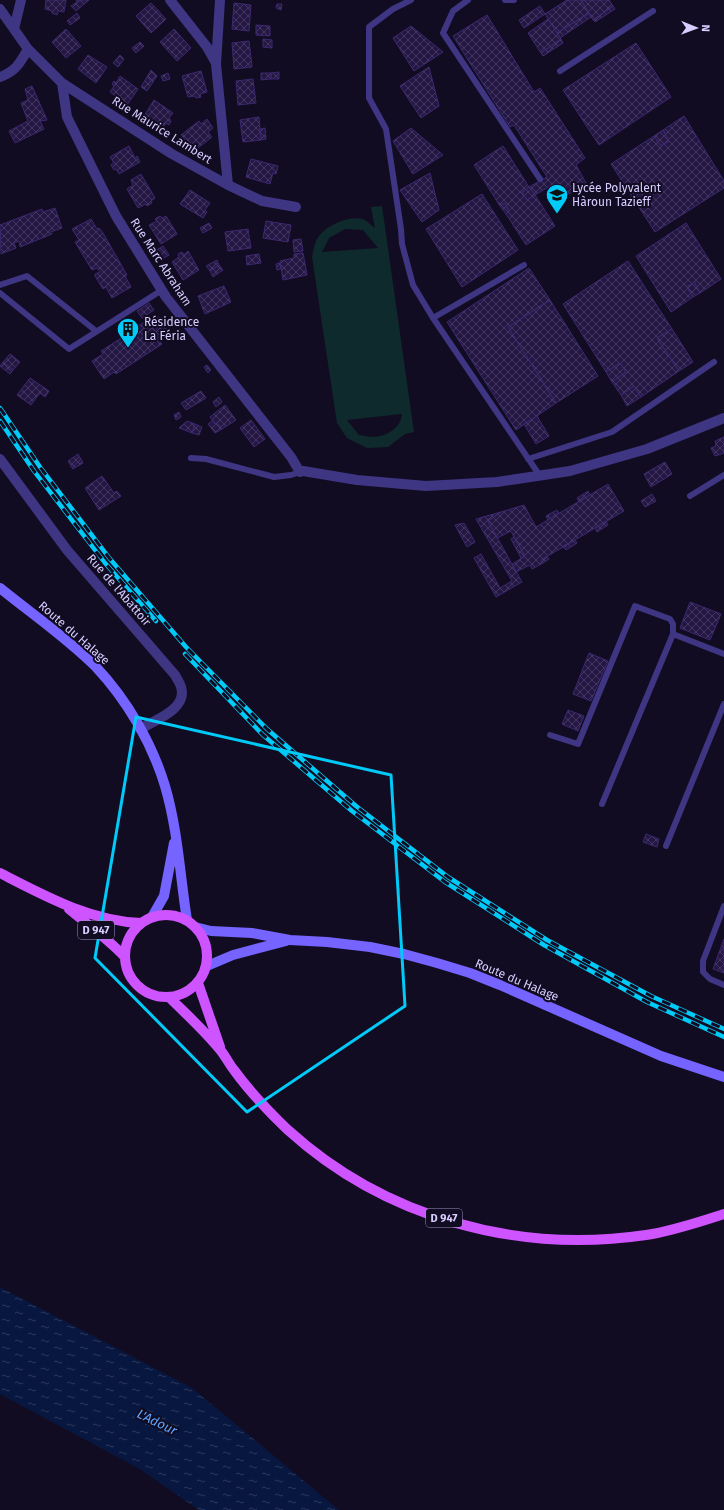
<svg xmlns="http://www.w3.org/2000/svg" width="724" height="1510" font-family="'Fira Sans',sans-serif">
<defs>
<pattern id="water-ripples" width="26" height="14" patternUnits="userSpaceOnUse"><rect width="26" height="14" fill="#071740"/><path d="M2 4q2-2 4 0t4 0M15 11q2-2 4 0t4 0" fill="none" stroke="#2a385d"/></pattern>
<pattern id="building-cross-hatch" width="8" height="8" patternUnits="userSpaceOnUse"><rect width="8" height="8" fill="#241744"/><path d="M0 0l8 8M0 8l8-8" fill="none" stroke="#433860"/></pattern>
</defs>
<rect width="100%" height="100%" fill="#120c22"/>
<!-- pitch -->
<path fill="#0f2a2c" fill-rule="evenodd" d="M382,206L414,432L405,434L388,447L367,448L347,438L337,423L312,257C313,252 314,246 316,241C322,227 350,213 365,220C368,222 372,226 375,228L371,207ZM345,229L363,230L378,248L322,252L329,238ZM402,414C401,427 389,435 375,437C371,437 364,436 359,435L347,420Z"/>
<!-- water -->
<path fill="url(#water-ripples)" d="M0,1287L192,1388L339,1510H199L140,1469L0,1394Z"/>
<!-- building -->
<path fill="url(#building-cross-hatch)" stroke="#3d2871" d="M46,0H66L64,12L58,11L57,15L52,13V11L45,9Z
M76,0H89L76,11L71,6L77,2Z
M567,0H581L589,13L557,33L545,14Z
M581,0H609L613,6L593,20Z
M151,3L166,19L151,33L136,16Z
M234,3L251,5L249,31L232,29Z
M277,4H282L281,10L276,8Z
M540,6L545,14L524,28L519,20Z
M613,6L615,9L595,22L593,20Z
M77,13L80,18L70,25L67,21Z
M589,13L591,17L560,38L557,33Z
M487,15L534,92L540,88L585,158L576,165L586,183L561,199L552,185L535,195L529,187L547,177L514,125L510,127L453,36Z
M548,19L561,39L541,53L528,33Z
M256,25L270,26V36L256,35Z
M411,26L443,52L414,71L393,38Z
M66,29L81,46L66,58L52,42Z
M174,29L191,48L177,61L160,42Z
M263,39L272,40V48L263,47Z
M561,39L563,43L543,56L541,53Z
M249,41L252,67L234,69L232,43Z
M140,42L144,46L136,53L132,48Z
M636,43L671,97L599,145L563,90Z
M88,55L107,67L96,83L78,69Z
M120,55L124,59L118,67L113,63Z
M429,67L439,106L421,118L400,86Z
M151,70L157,76L153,82L147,77Z
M201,71L207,92L200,94L201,97L196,98L195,96L188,97L182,76Z
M279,72V79H271V73Z
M168,73L170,79L163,81L161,76Z
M261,73H271V79L261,80Z
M120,76L138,89L127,105L110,92L114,86L112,84L114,81L116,83Z
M147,77L153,82L147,91L141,87Z
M253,79L256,103L238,105L236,81Z
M32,86L47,120L40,121L44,129L15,143L9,131L28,121L21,103L28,100L25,89Z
M154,100L173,113L169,118L171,121L169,125L166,123L162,129L144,116Z
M684,116L724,181V188L655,232L611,164L654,136L661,146L669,141L663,130Z
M259,117L261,140L243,142L240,120Z
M207,119L213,128L208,132L212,137L194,151L189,145L186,147L184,143L186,141L181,135L199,121L201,124Z
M265,128L266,139L261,140L260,129Z
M411,128L443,155L413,174L393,141Z
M663,130L669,141L661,146L654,136Z
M129,146L135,158L137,156L140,162L119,174L116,169L114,170L111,165L114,163L110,157Z
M503,146L529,187L522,192L527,200L535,195L555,226L526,245L506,214L509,211L505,203L500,206L474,165Z
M251,159L278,166L276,174L273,173L270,184L246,177Z
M430,173L439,210L422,222L400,190Z
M141,174L155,198L151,201L152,203L147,206L146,204L138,208L127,189L133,185L131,180Z
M529,187L535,195L527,200L522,192Z
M190,190L210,203L205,210L207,212L203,218L180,204Z
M482,194L518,250L462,287L426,229Z
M505,203L509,211L506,214L500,206Z
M55,208L62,228L51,232L52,234L20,247L19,241L14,243L16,248L1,254L0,225L42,209L43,212Z
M160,216L162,218L166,216L177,234L161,244L149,225L157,221L155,219Z
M91,219L97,229L99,228L103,233L127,275L125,276L131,287L112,298L106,287L103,289L95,276V274L100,272L97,268L92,270L75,242L79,240L72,229Z
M266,221L291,225L288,242L263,238Z
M209,223L212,228L203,233L200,228Z
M686,223L721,279L700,293L694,282L687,287L693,297L671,312L636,256Z
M248,229L251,248L228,251L225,232Z
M301,239L303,251L294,252L293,240Z
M163,246L169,255L157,262L152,253Z
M188,251L199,270L183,280L172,262L179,257L178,254L182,252L184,255Z
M303,253L307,275L283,280L280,261L294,258V254Z
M259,254L261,263L247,265L246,256Z
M217,260L219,265L210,271L206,266Z
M628,261L672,329L657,338L679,371L641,397L634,386L621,395L612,382L626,372L620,363L606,372L563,304Z
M280,263L281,269L277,270L276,264Z
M219,265L223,270L213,277L210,271Z
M529,268L550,300L508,327L556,403L516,430L447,322Z
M694,282L700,293L693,297L687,287Z
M224,286L231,302L205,314L198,296Z
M550,300L598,376L556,403L508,327Z
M149,303L154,310L142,318L137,311Z
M159,317L170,335L160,342L162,344L116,374L114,372L104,379L92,361L103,354L101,351L129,333L132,337L135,335L132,330L146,321L149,324Z
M672,329L693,362L679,371L657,338Z
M10,354L20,362L13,370L3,362Z
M3,362L13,370L10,374L0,366Z
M620,363L626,372L612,382L606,372Z
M207,365L211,370L208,373L204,367Z
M30,378L49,391L45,397L40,393L31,405L17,395Z
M634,386L641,397L627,406L621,395Z
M201,391L206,398L186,410L181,403Z
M219,397L222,402L216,407L213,402Z
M225,405L236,420L222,429L217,423L215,424L210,417Z
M179,412L181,417L176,420L174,415Z
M537,416L549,436L536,444L524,424Z
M213,420L215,424L217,423L222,429L215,433L208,424Z
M251,420L265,439L254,447L240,428Z
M187,421L195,424L192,433L179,428Z
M195,424L202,427L199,435L192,433Z
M724,437V453L715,456L711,448L716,446L715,441Z
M78,454L81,459L72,468L68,461Z
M81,459L83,463L73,469L72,468Z
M665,462L672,474L651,487L644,474Z
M102,476L114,493L117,491L121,496L99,510L85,488Z
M608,484L624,511L541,560L543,563L532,569L530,565L516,572L512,564L525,556L514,537L511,531L497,538L488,521L501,512L524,505L536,527Z
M588,491L590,495L579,502L577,498Z
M652,494L656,501L645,507L641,501Z
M557,510L559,513L548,520L546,516Z
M501,512L488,521L522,582L496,597L474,558L481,554L500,588L512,581L476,519Z
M606,521L608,525L597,532L595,528Z
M464,523L475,542L467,547L455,525Z
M514,537L525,556L521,558L511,539Z
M575,540L577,543L566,550L563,546Z
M547,556L549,559L543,563L541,560Z
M690,602L721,614L710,640L680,628Z
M589,653L608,661L591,701L573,694Z
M568,710L584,716L578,731L562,724Z
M646,834L659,839L657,847L643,842Z
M724,939V973L713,969Z"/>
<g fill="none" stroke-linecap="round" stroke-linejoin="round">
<!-- service -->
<path stroke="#3e3583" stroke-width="6" d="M411,0L393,9L369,27V98L386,129L401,229L402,244L413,285L433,318
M468,0L453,11L443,33L540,179
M505,0H514
M560,71L653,11
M524,265L433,318L540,476
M0,285L27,276L96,331
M0,293L69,349L162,290
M191,458L206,459L274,477L291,475L300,472
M528,459L612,432L714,362
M690,496L724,475
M550,735L578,744L635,606L670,619L673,624V634L724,654
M602,804L673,634
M666,846L724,704
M724,906L703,961V972L710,979L724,985"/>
<!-- minor -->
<path stroke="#3e3583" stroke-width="10" d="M170,0L207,47L216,63
M220,0L216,64L228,185
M0,9L28,49L62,83L172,154L228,185L262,201L296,207
M14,29L21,0
M0,77C16,71 20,63 28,49
M62,83L67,117L116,216L166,297L291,457L300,472L303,471L357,480L426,486L497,482L570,471L647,449L724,418
M0,459L67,550L175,675C177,679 180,683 181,687C188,709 155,720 140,729"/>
<!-- secondary -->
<path stroke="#7564ff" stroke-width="10" d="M0,588C32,614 67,638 96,667C127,700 152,743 165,786C178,830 180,876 187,920
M152,917L164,896L174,843
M195,927L211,931L252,933L290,940L327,942L370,947L404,954L437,963L470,973L500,985L661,1056L724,1077
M207,966L233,955L286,941"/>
<!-- primary -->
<path stroke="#ce54ff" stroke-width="10" d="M0,873C45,896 90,921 141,923
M69,909C88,925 107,938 125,957
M125 956a41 41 0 1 1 82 0a41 41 0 1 1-82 0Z
M198,983L220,1047
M170,998C187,1015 206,1032 221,1051C226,1057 229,1064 234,1070C250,1092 268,1111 288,1130C385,1218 517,1254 646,1235C673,1231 699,1222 724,1214"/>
<!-- rail casing -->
<g stroke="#00caf8" stroke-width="4.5">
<path id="rail" d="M0,408L40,467L110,559L186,647L267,729L356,806L448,877L547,940L651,996L724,1029
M0,421L34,471L105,563L156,621
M185,654L263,735L352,811L445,882L544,945L647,1002L724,1037"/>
</g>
<!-- rail -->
<use href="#rail" stroke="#120c22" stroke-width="3" stroke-dasharray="9" stroke-linecap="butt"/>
</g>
<!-- marked area -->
<path fill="none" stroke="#00caf8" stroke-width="3" stroke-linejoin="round" d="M136,717L391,775L405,1006L247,1112L95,958Z"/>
<!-- icons -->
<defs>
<g id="school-pin" transform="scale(1.15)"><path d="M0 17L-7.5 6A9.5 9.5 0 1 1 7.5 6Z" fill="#00caf8" stroke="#120c22"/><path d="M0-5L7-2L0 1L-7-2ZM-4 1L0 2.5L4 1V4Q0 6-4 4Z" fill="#111"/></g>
<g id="building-pin" transform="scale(1.15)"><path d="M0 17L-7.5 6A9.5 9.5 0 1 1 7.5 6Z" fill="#00caf8" stroke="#120c22"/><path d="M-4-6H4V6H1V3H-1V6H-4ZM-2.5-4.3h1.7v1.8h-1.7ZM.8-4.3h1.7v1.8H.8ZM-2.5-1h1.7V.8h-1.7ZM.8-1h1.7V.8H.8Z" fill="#111"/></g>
</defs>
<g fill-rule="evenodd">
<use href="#school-pin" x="557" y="195"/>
<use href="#building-pin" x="128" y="329"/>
</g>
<g text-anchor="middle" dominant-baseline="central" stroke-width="4" stroke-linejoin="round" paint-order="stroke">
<!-- shield labels -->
<g fill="#120c22" stroke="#9c93bd" stroke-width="1">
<rect x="78" y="921" width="36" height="18" rx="3"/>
<rect x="426" y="1209" width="36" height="18" rx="3"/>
</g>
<g font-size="11" font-weight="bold" fill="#d7cdff">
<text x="96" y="930">D 947</text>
<text x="444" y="1218">D 947</text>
</g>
<!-- street labels -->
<g font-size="12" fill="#d7cdff" stroke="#120c22">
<text transform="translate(162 130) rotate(32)">Rue Maurice Lambert</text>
<text transform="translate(161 262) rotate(57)">Rue Marc Abraham</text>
<text transform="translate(119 590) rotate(49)">Rue de l'Abattoir</text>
<text transform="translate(74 633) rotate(41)">Route du Halage</text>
<text transform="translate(517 980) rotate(23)">Route du Halage</text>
</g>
<!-- poi labels -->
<g font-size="12" fill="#d7cdff" stroke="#120c22" text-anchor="start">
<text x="572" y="188">Lycée Polyvalent<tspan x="572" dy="14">Hàroun Tazieff</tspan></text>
<text x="144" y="322">Résidence<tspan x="144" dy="14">La Féria</tspan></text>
</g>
<!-- water labels -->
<g font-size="13" font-style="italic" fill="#5ba5ff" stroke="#120c22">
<text transform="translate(157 1422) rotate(26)">L'Adour</text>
</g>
</g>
<!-- north arrow -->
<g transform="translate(696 28) rotate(91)" stroke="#120c22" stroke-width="3" paint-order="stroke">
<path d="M0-3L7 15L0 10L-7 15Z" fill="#d7cdff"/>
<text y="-6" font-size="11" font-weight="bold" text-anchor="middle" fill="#d7cdff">N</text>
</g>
</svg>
